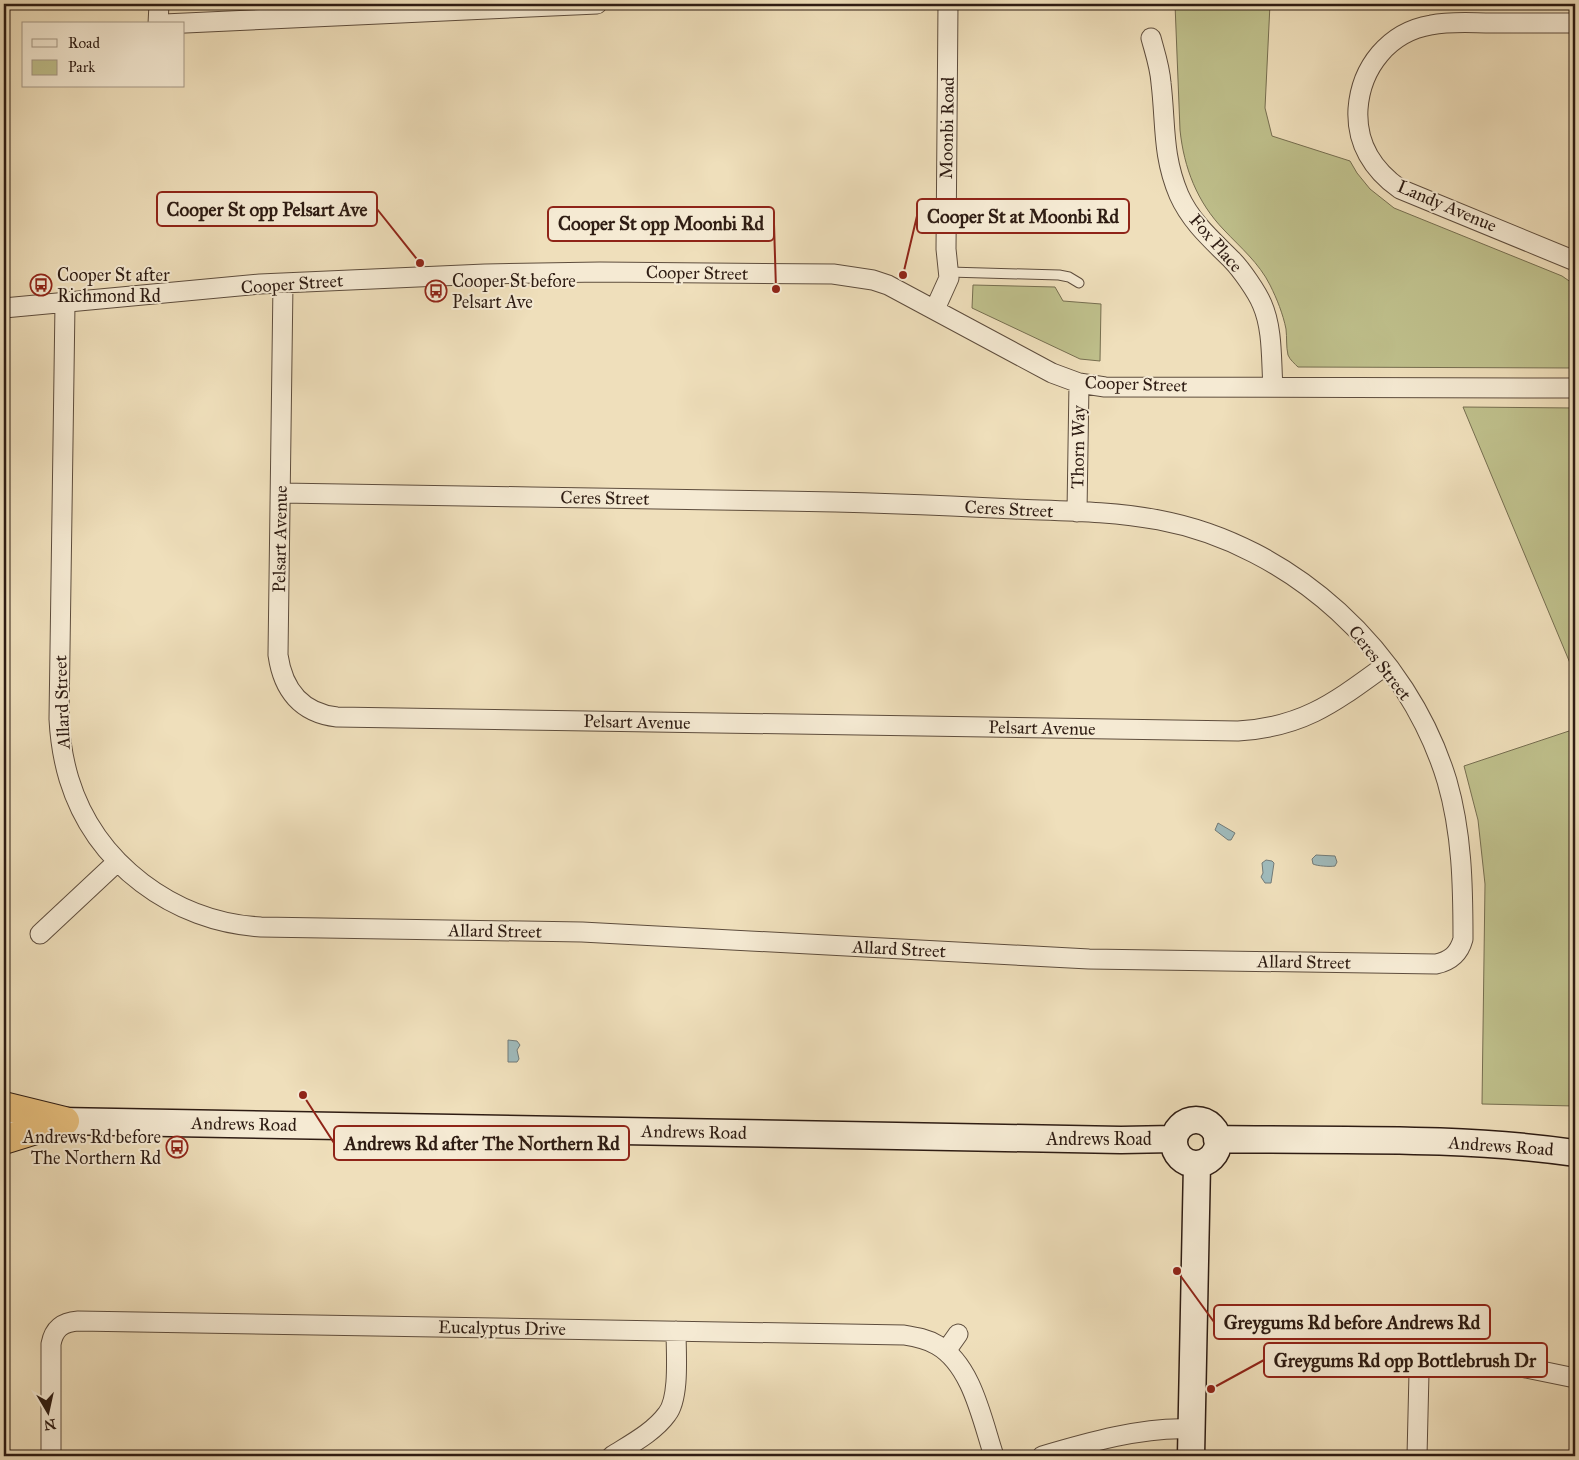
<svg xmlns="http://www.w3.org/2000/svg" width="1579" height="1460" font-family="'IM FELL Great Primer',serif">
<rect width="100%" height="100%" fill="#efdfbb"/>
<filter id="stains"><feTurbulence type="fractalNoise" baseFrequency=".004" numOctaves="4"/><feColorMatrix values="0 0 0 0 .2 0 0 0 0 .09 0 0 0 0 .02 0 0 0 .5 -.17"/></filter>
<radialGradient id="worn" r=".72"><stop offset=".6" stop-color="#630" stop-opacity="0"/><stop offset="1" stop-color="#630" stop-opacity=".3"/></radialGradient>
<!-- green -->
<path fill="#bfc08c" stroke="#766e50" d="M1175,4H1270L1265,108L1272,136L1350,161L1357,173L1370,189L1394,208L1562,276L1575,285V368L1298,367C1295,364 1290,360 1288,355C1286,347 1287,337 1286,329C1283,314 1277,299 1270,285C1259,263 1241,248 1224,230C1197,202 1184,168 1180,130Z
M973,285L1055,287L1063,301L1101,304L1100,361L1080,359L972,308Z
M1463,407L1575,408V675Z
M1575,729V1106L1482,1104L1485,884L1478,820L1464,766Z"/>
<!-- water -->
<path fill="#9fbabb" stroke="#727b78" d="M1218,823L1235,833L1231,840H1228L1215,830Z
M1316,855L1335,856L1337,862L1335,866C1330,867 1317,866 1313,864L1312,859Z
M1266,860L1272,861L1274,863L1271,883H1265L1261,877L1263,873L1262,863Z
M508,1040L517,1041L520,1045L517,1050L519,1059L517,1062H508Z"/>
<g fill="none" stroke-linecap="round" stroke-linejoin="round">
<!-- lane casing -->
<g stroke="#5e4d3d" stroke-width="11">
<path id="lane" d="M949,272L1059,275L1069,277L1079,283"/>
</g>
<!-- street casing -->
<g stroke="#5e4d3d" stroke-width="21">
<path id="street" d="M1575,23C1547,23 1520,23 1492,23C1472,23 1451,21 1431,25C1389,32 1361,67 1358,109C1356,143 1373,170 1400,189L1575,261
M158,24L159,4
M164,24L597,4
M1151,38C1155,53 1160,67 1161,83C1166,124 1162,155 1179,195C1191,222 1212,240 1232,260C1241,269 1257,292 1262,304C1273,329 1271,360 1273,387
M283,283L278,655C283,690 301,713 337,717L1238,731C1304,727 1335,702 1386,665
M65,304L59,719C60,739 63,759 69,779C95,864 174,922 261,927L582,932L1089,959L1436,964C1450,961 1459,954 1463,939C1463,885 1462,833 1447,781C1408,652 1292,545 1159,520C1112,511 1062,511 1014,509C937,505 860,502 782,501C615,498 448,496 281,493
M4,308L260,284L485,274L600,272L833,274L873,280L888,285L1052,373L1079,383L1105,387L1575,388
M935,309L949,278L946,249L948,4
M1077,512L1079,383
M40,934L117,862
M946,1351L958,1334
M51,1456V1344C54,1328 63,1322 78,1321L904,1335C916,1337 927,1339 937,1345C972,1365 982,1420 994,1456
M612,1456C631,1444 654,1432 667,1414C680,1398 676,1352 676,1331
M1042,1456C1086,1443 1145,1426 1191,1429
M1417,1456L1419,1373C1424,1351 1438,1352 1458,1354L1575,1378"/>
</g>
<!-- secondary casing -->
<g stroke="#2e1c13" stroke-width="29">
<path id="secondary" d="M4,1120L1121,1140L1174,1139
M1174 1142a22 22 0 1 1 44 0a22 22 0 1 1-44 0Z
M1217,1139C1337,1141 1457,1136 1575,1153
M1191,1456L1197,1164"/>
</g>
<!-- highway casing -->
<g stroke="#2e1c13" stroke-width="30">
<path id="highway" d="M4,1106L65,1121
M4,1140L65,1121"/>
</g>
<!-- lane -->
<use href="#lane" stroke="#f5ead3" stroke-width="9"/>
<!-- street -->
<use href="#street" stroke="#f5ead3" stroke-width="19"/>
<!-- secondary -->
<use href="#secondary" stroke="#f5ead3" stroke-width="26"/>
<!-- highway -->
<use href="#highway" stroke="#e8c07e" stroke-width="28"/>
</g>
<!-- icons -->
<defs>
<g id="bus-ring" transform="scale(1.125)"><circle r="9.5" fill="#f5ead3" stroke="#8f2418" stroke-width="1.5"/><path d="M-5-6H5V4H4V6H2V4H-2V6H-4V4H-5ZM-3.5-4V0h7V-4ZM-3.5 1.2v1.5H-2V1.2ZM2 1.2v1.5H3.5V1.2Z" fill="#8f2418"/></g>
</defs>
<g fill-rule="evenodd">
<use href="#bus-ring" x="41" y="285"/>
<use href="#bus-ring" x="436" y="291"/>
<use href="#bus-ring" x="177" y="1147"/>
</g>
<g text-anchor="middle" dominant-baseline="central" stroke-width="4" stroke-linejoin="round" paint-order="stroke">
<!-- street labels -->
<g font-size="18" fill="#2e1c13" stroke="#f5ead3">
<text transform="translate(947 128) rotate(-89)">Moonbi Road</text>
<text transform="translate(1447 206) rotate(23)">Landy Avenue</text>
<text transform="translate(1216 243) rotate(49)">Fox Place</text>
<text transform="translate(697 273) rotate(1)">Cooper Street</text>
<text transform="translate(292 284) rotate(-4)">Cooper Street</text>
<text transform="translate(1136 384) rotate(2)">Cooper Street</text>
<text transform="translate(1078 447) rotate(-89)">Thorn Way</text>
<text transform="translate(605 498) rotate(1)">Ceres Street</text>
<text transform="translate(1009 509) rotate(3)">Ceres Street</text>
<text transform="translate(280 539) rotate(-89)">Pelsart Avenue</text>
<text transform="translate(1380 663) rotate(52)">Ceres Street</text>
<text transform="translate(62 702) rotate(-92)">Allard Street</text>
<text transform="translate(637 722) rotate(1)">Pelsart Avenue</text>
<text transform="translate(1042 728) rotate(1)">Pelsart Avenue</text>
<text transform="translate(495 931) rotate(1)">Allard Street</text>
<text transform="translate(899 949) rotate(3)">Allard Street</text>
<text transform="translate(1304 962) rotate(1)">Allard Street</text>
<text transform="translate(244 1124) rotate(1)">Andrews Road</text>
<text transform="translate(694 1132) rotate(1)">Andrews Road</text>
<text x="1099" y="1139">Andrews Road</text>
<text transform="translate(1501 1146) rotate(4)">Andrews Road</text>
<text transform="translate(502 1328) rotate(1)">Eucalyptus Drive</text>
</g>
<!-- poi labels -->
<g font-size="18" fill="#2e1c13" stroke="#f5ead3" text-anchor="start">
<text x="57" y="275">Cooper St after<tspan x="57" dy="21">Richmond Rd</tspan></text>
<text x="452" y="281">Cooper St before<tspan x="452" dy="21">Pelsart Ave</tspan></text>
<text x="161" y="1137" text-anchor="end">Andrews Rd before<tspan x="161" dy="21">The Northern Rd</tspan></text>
</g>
</g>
<!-- callouts -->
<path fill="none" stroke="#8f2418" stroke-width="2" d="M420 263L377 209M903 275L917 216M776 289L774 224M303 1095L334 1143M1177 1271L1214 1322M1211 1389L1264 1360"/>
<g fill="#8f2418" stroke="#f5ead3" stroke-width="2">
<circle cx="420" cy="263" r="5"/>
<circle cx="903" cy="275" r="5"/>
<circle cx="776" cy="289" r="5"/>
<circle cx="303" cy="1095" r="5"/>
<circle cx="1177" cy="1271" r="5"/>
<circle cx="1211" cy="1389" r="5"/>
</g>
<g fill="#f5ead3" stroke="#8f2418" stroke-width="2">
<rect x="157" y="192" width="220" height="34" rx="5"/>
<rect x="917" y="199" width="212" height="34" rx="5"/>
<rect x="548" y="207" width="226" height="34" rx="5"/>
<rect x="334" y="1126" width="295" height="34" rx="5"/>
<rect x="1214" y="1305" width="276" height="34" rx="5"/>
<rect x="1264" y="1343" width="283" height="34" rx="5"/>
</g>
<g font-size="19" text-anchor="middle" font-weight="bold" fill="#2e1c13">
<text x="267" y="216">Cooper St opp Pelsart Ave</text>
<text x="1023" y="223">Cooper St at Moonbi Rd</text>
<text x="661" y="230">Cooper St opp Moonbi Rd</text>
<text x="482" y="1150">Andrews Rd after The Northern Rd</text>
<text x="1352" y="1329">Greygums Rd before Andrews Rd</text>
<text x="1405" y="1367">Greygums Rd opp Bottlebrush Dr</text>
</g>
<!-- margin -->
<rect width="1579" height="1460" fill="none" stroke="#efdfbb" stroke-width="20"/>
<rect x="5" y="5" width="1569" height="1450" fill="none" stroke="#2e1c13" stroke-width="2.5"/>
<rect x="10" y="10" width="1559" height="1440" fill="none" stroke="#2e1c13"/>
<!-- legend -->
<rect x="22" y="22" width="162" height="65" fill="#f5ead3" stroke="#a59886"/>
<rect x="32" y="39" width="25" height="8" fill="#f5ead3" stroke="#a59886"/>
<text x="68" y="48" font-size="15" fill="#2e1c13">Road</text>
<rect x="32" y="60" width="25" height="15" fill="#bfc08c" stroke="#a59886"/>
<text x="68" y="72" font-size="15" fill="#2e1c13">Park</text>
<!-- north arrow -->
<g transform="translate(48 1412) rotate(171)" stroke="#f5ead3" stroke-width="4" paint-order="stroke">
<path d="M0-4L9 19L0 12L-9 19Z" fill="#2e1c13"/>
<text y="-8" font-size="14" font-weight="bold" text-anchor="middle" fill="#2e1c13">N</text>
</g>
<rect width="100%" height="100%" filter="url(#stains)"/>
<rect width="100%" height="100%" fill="url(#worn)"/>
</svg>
